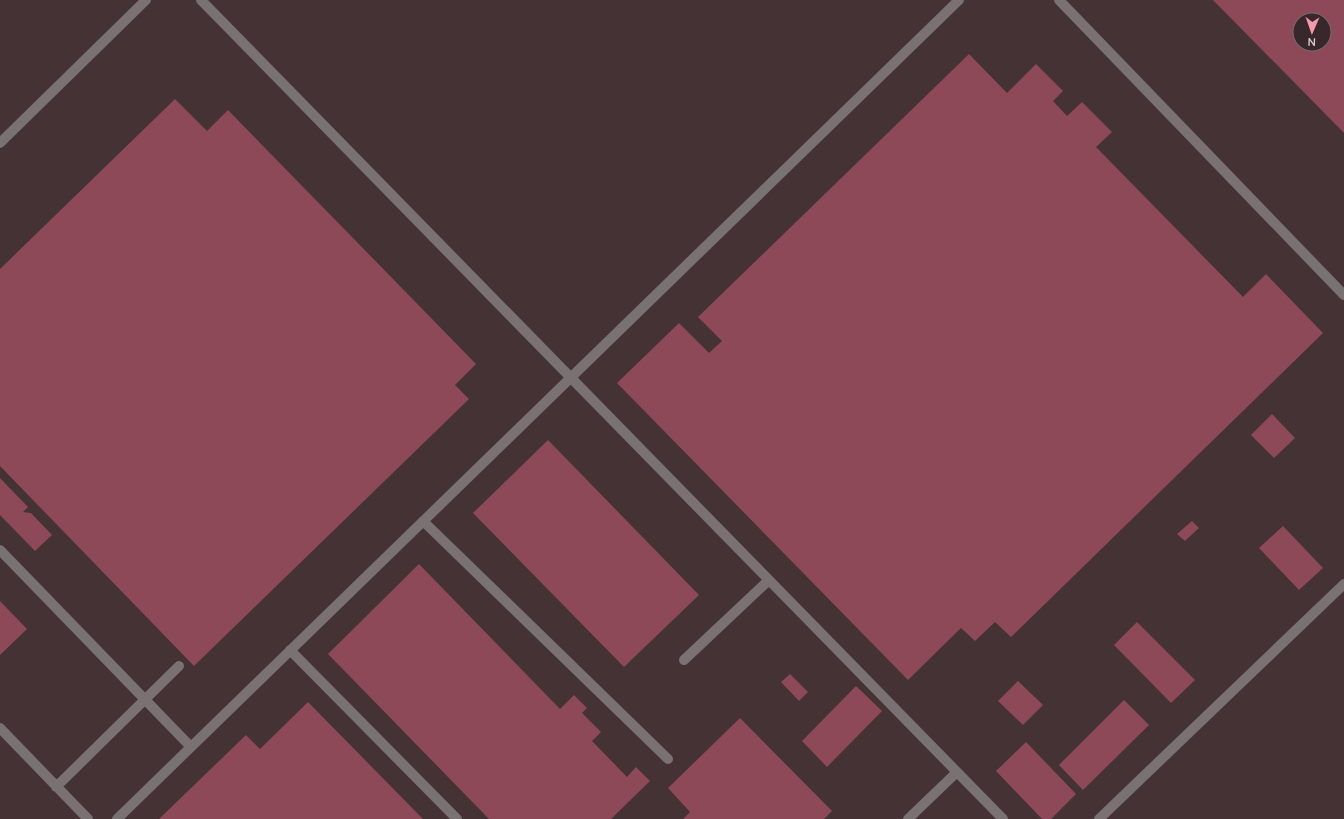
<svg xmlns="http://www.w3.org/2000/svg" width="1344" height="819" font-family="'Nunito Sans',sans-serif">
<rect width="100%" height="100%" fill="#443235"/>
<!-- building -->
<path fill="#8d4958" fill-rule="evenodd" d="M1213,0H1344V133ZM1300,20H1324V44H1300Z
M969,54L1007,93L1036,64L1063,91L1053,101L1067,116L1082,102L1112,132L1096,147L1243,297L1266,274L1323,333L1011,637L995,622L975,641L961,628L908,680L617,383L679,323L709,353L722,341L698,317Z
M175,99L207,131L228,110L476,364L455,385L469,399L194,666L0,466V269Z
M1272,414L1295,438L1274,458L1251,435Z
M548,440L699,595L624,667L473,513Z
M0,478L28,507L23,512L31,513L52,535L35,551L0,515Z
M1192,521L1199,528L1185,541L1177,534Z
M1283,526L1323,568L1299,590L1259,548Z
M419,564L560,709L574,695L587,708L582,713L601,732L592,741L627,777L636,767L650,781L611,819H489L328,654Z
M0,601L27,629L0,655Z
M1137,622L1195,680L1171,703L1114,645Z
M790,674L808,692L799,701L781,682Z
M1018,681L1043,705L1023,725L998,701Z
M856,686L882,711L827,767L802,741Z
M1124,700L1149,725L1083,790L1059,765Z
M308,702L423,819H159L246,735L260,749Z
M740,718L832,811L824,819H683L690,812L668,788Z
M1026,742L1076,794L1051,819H1042L996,771Z"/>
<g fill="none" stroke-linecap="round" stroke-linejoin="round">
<!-- minor -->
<path stroke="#7a7172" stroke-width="10" d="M201,0L1003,819
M1059,0L1344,295
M0,143L146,0
M423,521L668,759
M0,550L191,747
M290,650L457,819
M684,660L769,580
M0,728L88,819
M56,787L179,666
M117,819L959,0
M908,819L957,772
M1099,819L1344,584"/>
</g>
<!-- north arrow -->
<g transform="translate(1312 32) rotate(182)"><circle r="19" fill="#39282b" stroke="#796a6d"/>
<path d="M0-3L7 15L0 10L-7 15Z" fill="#f39aab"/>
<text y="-6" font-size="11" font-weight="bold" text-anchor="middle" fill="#daced0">N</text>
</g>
</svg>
